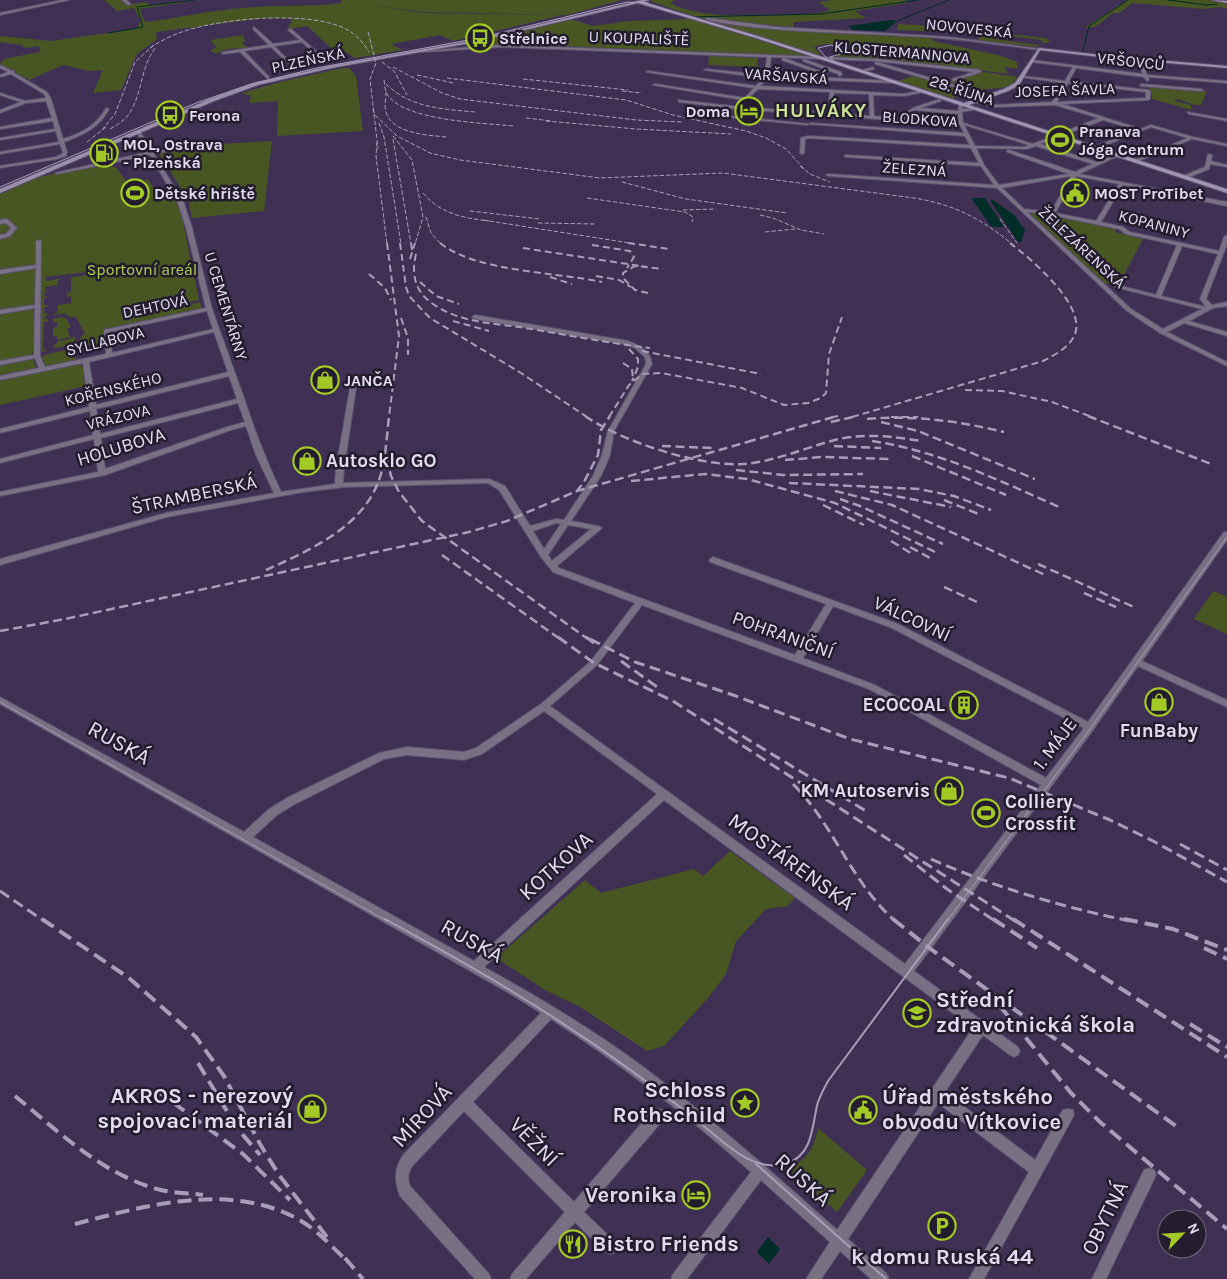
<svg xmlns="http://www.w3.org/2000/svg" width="1227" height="1279" font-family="Karla,sans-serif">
<rect width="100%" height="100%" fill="#403154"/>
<!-- green -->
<path fill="#485623" d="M104,0H121L127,5L146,2L149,5L198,0L140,9L144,21L149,22C185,16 220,9 256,7C284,5 313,7 341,3L342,0H622L567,15L426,12L365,5L426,13L562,15L453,41L440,35L391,44L402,50L355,58L346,52L330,47L307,26L288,29L292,19L265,18L156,32L157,39L137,54L121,90L93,93L103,70L89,71L63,65L29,80L0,64L4,59L40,52L39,46L25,48L22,45L0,42V36L51,41L136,29L141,22L134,8L117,11Z
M655,0H675L670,3C704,22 780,15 820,13L830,10L818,2L832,0H905L907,3L855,11L866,18L794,22L793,27L702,19L650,1Z
M1127,0H1207L1227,3V9L1221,7L1203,9L1132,3L1119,13H1113L1095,27L1084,28Z
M570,19L593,26L630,21L692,19L809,56L533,45L465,46L466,44Z
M712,22L763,27L932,38L933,41L1002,56L1017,62L1018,69L1005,67L1007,72L1011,74L911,62L832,58L849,50C842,42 823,43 814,47L822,56Z
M898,24L940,26L939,32L897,30Z
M982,31L1046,38L1050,41L1047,43L1041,42L1042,40L1001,35L995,36L993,39L1039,45L1038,47L978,40Z
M243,35L245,41L242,43L248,48L234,50L238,48L222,50V52L215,53L210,51L217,47L212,43L211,40Z
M709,56L758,58L757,67L708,65Z
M343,68H349L356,76L363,131L277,136L278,101L249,103L251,96L242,93L284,81Z
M980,73L984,72L1018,77L1011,85L1001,88L973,90L947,82Z
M914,76L918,77L969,93L952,98L897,81Z
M1149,86L1207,91L1201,105H1195L1178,99L1174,101L1191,105V110L1152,99Z
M272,141L264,211L192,218L188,199L159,154L201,145Z
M104,163L108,167H116L127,183H132L123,195C127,202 136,204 138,211L134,202L128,200L125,194L134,185L147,183L145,180L148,179L159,198L174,196L179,203L199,300L169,307L170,309L200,302L202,309L103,330V345L92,350L76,353V361L46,366L41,358L43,356C57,350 69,352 81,344L78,343L81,336L85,334L76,317H71L66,315L67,313L54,315L53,314L57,313L58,306H53L71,303V296L67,297V293L71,292V278H67L87,275V272L46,277V281L62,278L58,280V284H62L45,287V291H48L44,293V296L48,297L44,298V305H48V306L44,308V313H48L44,319H48V321L44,322L43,336H48L43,337V349L48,351L32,353L36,368L0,375V194L39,177Z
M1028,212L1116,228L1115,232L1143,239L1118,286L1104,283Z
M61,317L66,318L71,327L67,329L71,338L75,337V340L70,345L54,348L53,345L57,344V341L69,339V337L57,340V336L53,337V328L57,327V322L53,323V319Z
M82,364L86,386L0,405V380Z
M1213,591L1227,597V634L1194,619Z
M730,851L795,898L788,906L766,909L736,941L726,974L708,998L664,1046L647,1051L580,1007L545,990L496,958L585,880L601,893L694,869L703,876Z
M818,1128L867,1170L837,1212L788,1169C808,1157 813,1152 818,1128Z"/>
<!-- water -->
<path fill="#002d27" d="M891,20L897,21L885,31L852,30L848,26Z
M971,198H985L1004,227H993L990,225Z
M990,200H993L1014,215L1025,230L1021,242H1018Z
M768,1237L780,1249L769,1264L757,1252Z"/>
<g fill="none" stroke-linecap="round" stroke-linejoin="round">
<!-- stream -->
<path stroke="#002d27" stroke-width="1" d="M1168,0L1207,5L1217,4
M682,17H684
M689,17L821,14L918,0
M897,21L949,0
M108,33L143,27L137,7L195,0
M1083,51L1089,26L1128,0"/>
<!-- street casing -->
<g stroke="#5d4f70" stroke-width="2">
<path id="street" d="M62,0H69L0,15V13Z
M122,0H126L131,4L128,5Z
M707,18L777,27L949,37L1041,49L1039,50C996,44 954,38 910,36C842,32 773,33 706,20Z
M254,27L273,44L300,40L288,30L291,29L327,61L324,62L302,42L274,46L290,62L289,64L271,47L244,51L269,77L268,79L240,52L222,54L223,52L269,45L253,29Z
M501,45L876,59L980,70L981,72L953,81L952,79L974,72L876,61L771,57L769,75L894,81L896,82L894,83L768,78L760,86L904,94L923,90L924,92L904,96L873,95L874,116L899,118L913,108L940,99L941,101L920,108L958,111L959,105L965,104V106L962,107V109L976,108L978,109L962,112L963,123L1033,144L1099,118L1055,105L994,107L974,102L975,100L994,105L1052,102L1064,83L1020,77L1022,76L1065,81L1073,67L1032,62L1031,60L1143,74L1137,59L1139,58L1141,59L1147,75L1227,81V83L1148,77L1149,80L1147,81L1144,77L1076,68L1069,81L1148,90L1150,91V99L1148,100L1062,104L1141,129L1151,125L1193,137L1227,144V146L1192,139L1136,162L1134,161V160L1188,138L1151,127L1101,147H1099V145L1137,130L1103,120L1040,144L1097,162L1116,154L1120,155L1079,174L1227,202V206L1123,185L1101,222L1123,227L1130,232L1219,251L1224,237L1227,235V244L1206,299L1212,305L1227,302V306L1213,308L1189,321L1227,332V336L1184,323L1167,332L1227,362V366L1160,333L1127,311L997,188L828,176L826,175L828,174L994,185L981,166L846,157L844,156L846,155L979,163L971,148L808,138L805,139L804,153L802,154L800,153L801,138L808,136L970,145L965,136L809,124L807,125L726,117L728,116L809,124L811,123L964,133L960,125L738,109L679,102L678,100L741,107L828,113L830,92L758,89L742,104L740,103L743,100L653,85L655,84L745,98L754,88L646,72L648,71L756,86L764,78L704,70L706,69L765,75L767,57L501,47L423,52L421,51ZM1068,83L1146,92V98L1057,102ZM834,93L869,94L870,116L832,113ZM915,110L958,114L959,122L904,118ZM964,125H965L1029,145L1025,147L975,146ZM1036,146L1093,164L1075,172L1009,150L1007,151V152L1069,174L999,185L984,165L976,148L1026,149ZM1071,176L1051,212L1024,209L1002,188ZM1076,176L1119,184L1096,221L1055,213ZM1027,212L1041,213L1119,229L1126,234L1177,245L1156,295L1118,285L1115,287L1202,309L1163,329L1131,309ZM1182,246L1218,254L1200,299L1206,307L1161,296Z
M782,58H784L827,74L824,75L782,60Z
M803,59L841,72L842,75L839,76L838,74L803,61Z
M875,62H877L991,96L988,97L875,64Z
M0,65L12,71H14V73L47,92L51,99L63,139C82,133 96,126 106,108L109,109C99,128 83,135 64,142L67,152L66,156L57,159L0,168V166L56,157L62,154L63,152L60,144L0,154V152L59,142L56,131L0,140V138L55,129L53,121L0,129V127L52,118L46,101L26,103L0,113V110L21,102L0,95V93L25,101L46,98L44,94L11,74L0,77V75L8,72L0,68Z
M873,67L874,69L862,72L860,71Z
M1141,84L1201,89L1203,90L1201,91L1140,86Z
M1187,112L1227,119V121L1189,114Z
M138,130L142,131L141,133L152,152L197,144L199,145L154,154L184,203L192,228L212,309L244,398L245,400V401C255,432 267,462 281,492L335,484L336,469L350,388L353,386L356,388L344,469L343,483L489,479L505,486L530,526L556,519L564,520L593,476L602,455L608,431L646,364L645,357L635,348L624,344L475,319L472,317L475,315L628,341C640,346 650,350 652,364L614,431L610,455L601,476L571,521L598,526L602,528L557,566L559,568L795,655L826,604L710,562L709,560L713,557L716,558L898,624L1088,722L1224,532H1227V540L1142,661L1227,700V707L1138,666L1093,730L914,971L1018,1047L1020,1051L1018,1055L1014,1057L1010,1055L983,1035L945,1092L1035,1160L1063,1110L1068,1109L1073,1110L1074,1115L984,1279H969L1029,1172L938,1103L848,1239L887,1274L889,1279H871L840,1251L821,1279H806L830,1242L761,1180L687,1279H671L673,1274L751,1172C688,1116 622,1065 551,1019L473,1102L574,1202L653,1110L658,1109L663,1110L664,1115L663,1120L584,1212L615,1242L617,1247L615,1252L610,1254L605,1252L575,1222L526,1279H510L512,1274L565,1212L464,1111L414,1164C408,1171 407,1177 410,1186L489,1274L491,1279H475L400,1196C394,1180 394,1168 404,1154L541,1013L509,993L0,704V697L244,832L269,809L287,798L379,753L407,747L464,752L476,748L541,704L591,661L635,603L553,572L541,557L499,490L488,483L345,487L303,492L167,517L0,565V559L166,513L274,493L256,455L246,426L231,430L105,475L0,496V492L98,472L94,439L0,463V459L93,435L90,411L0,433V429L89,407L83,363L0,380V376L39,368L35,358L0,365V361L34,355L35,308L0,314V310L35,305L36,268L0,274V270L36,265V241L41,240L40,356L45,367L106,354L104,330L206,308L186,228L178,203L150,155L57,174L55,173L148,152L137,133ZM207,311L213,329L112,353L109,332ZM214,332L228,372L96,405L89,362ZM229,376L237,399L100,434L96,409ZM238,403L245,422L227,427L105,469L101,438ZM556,523L561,524L544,549L533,531ZM568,525L591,529L552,561L548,555ZM642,605L869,689L1041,785L905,964L550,706L597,665ZM833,606L892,628L1084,728L1046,778L875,685L803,658ZM544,711L657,794L474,961L253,837L277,815L295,804L384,759L407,755L464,760L482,754ZM664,800L973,1028L837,1230C774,1174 710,1117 642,1066C592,1029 538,997 484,967Z
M1208,154L1212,155L1211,161L1227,165V167L1210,164L1209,169L1187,178H1183V176L1205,167Z
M7,219L17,228L10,236L0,239V235L6,234L11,228L6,223L0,224V220Z
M1149,1168L1154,1170L1156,1175L1106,1279H1092L1144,1170Z"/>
</g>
<!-- secondary casing -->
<g stroke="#5d4f70" stroke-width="2">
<path id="secondary" d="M642,0H649L643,2L758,36L964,103L1004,89L1015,83L1039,48L1109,56L1227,66V68L1109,58L1040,50L1019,85L1008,91L969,105L1227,189V193L756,38L638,3L470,43L331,68L258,85L214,101L0,193V189L210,99L255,83L331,66L470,41Z
M1212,0L1227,1V3Z"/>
</g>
<!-- street -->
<use href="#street" fill="#787183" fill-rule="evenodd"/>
<!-- secondary -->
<use href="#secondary" fill="#9b90ac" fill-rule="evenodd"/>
<!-- tram-far1 -->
<path stroke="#a89db8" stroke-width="1" d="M642,2L775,43L1227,191
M828,60L818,48L831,45L846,49L844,53L830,57L834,62
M0,187L196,103L251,84L317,68L479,38L627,2L648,3
M0,702L387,921
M947,921L1090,729L1227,537"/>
<!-- tram -->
<path stroke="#a89db8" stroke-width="2" d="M385,919C428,943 471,966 513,992C582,1034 649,1081 711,1132C732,1150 758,1173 788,1163C814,1154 812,1123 818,1102C821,1094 824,1088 828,1081L948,919
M756,1164L886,1279"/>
<!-- rail-far4 -->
<path stroke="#a89db8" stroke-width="1" stroke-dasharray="4.5 2" stroke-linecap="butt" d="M368,32L376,63L370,79L378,149
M150,48C162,40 174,34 188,30C227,18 307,11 344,28C355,33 363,42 369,52
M382,62L394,71L407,95
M393,67L442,93L460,99L636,120L683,122
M417,75L453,83
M447,78L626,100L673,115L746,131L766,138L786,149L804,169
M523,79L628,90
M384,80C385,86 385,94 390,98C411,121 483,123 514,126
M386,84C410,108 443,109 475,112
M622,91L642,93
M386,92C386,98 384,106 386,112C392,134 428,135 446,137
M373,109L375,115L397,136L430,153L460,160L600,178L723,173L914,198C953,204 982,219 1012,244
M526,118L552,121
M546,121L636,129L731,134
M379,123L384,137L401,244
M110,129C117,125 124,121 129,114C143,93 140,67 156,47
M102,130L115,114L135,62L155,44
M393,136L412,160L423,217L415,244
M393,139L411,244
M87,142L106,127
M377,142L376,156L387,244
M800,166L810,174L830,182
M622,182L686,199L787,213
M423,193C440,214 464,218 489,221
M587,198L685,212L693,217L692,222
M683,210L716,209
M470,211L540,219
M760,215L773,218L801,230L824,234
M426,217L431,233L441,244
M1000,219L1017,243
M483,220L636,244
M538,223L596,224
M765,232L795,229"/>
<!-- rail-far3 -->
<path stroke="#a89db8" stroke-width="2" stroke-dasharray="7 4" stroke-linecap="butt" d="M387,243L399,336L389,417
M400,243L406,287L409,296L430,318L521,373L587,417
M411,243L412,250
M440,243C476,272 556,272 602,282
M628,243L669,249
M592,245L630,251L634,257L627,268
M523,248L647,267
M416,254C411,274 415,292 433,304C460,323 494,323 525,328C567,335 608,343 650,348
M410,259L415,243
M369,274L385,288L391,300
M596,276L619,280L631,287
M550,277L572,284
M420,282L436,296L459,304
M648,293L635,290L623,278V273L635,266L663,269
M401,318L408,338V355
M453,321L489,331
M629,349L638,359V367L632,381
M642,351L761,374
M623,363L632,369L633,379
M965,390L1002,391L1052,402L1092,417
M609,417L629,385L642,374L661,373L742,388L784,405L808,403L821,398L826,393L829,354L842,317
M833,417L838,416
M852,417L1043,361C1055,355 1070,347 1075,334C1086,305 1030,258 1010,243
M891,417H918"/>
<!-- rail-far2 -->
<path stroke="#a89db8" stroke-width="2.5" stroke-dasharray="9 4.5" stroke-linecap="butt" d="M585,416C621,441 699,467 743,464C774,462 804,448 835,440C863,433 892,436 921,441
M1088,416L1211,464
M867,419C914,415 958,421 1004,432
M831,422L857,416
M881,422L918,431L1035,479
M872,441C939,451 998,480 1059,507
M747,442L837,416
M662,446L712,448
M834,446L881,448
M912,456L1006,495
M387,458L391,476L399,492L422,521L588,639
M785,460L822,457L889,459
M736,470L783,475L863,474
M631,481L705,474L747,479L835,503L935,552
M789,483L919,489L954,496L991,510
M835,491L892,505L1045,575
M870,491L951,507
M576,492L584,482L598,455L601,430L610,416
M840,499L860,506L943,544
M944,500L981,515
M823,505L864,525
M891,541L914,555
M910,547L930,558
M442,555L560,639
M1038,564L1136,608
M266,570C312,549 369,525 382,470C386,453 387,434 389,416
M944,587L977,602
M1084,593L1116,607
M0,631L65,619L469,532L507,521L577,491L754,440"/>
<!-- rail-far1 -->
<path stroke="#a89db8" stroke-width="3" stroke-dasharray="11 5.5" stroke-linecap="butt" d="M558,637L594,663L673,701L1015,921
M586,637L594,643
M590,639L635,662L733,695L850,739L1009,778L1110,820L1155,842L1227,882
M621,661L660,689
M714,719L866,811
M793,784C834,825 851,882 895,921
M1180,844L1227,870
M904,855L947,889L995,921
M931,859C994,887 1062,907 1130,921
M0,891L44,921"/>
<!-- rail -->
<path stroke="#a89db8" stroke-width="4" stroke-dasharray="14 7" stroke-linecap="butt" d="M42,919L129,978L196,1037L224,1076L260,1144L279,1175L327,1237
M893,919L928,947L1180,1129
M993,919L1037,948
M1013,919L1227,1057
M1124,919L1173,929L1227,950
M1204,948L1227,959
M999,1005L1071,1093L1100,1122L1227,1229
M1190,1024L1227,1047
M198,1063L237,1128L260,1155
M156,1090L243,1154L290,1200
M15,1096C59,1132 104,1176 161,1190C174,1193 189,1193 203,1195
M75,1224C144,1206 224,1183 292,1216C314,1226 331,1246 348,1262
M345,1258L363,1279"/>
</g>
<!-- icons -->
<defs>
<g id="bus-ring" transform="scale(1.4375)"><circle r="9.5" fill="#231d2d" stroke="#a3c927" stroke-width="1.5"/><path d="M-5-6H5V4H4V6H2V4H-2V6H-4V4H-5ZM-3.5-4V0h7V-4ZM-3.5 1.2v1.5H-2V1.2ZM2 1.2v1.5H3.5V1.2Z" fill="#a3c927"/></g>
<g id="hotel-ring" transform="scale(1.4375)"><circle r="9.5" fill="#231d2d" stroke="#a3c927" stroke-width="1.5"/><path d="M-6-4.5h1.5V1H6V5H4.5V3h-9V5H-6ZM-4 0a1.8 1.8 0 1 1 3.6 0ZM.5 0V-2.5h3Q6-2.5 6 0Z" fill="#a3c927"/></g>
<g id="stadium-ring" transform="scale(1.4375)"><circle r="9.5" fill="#231d2d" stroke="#a3c927" stroke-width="1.5"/><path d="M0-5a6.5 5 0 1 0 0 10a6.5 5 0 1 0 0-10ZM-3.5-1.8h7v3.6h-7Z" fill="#a3c927"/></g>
<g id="fuel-ring" transform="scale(1.4375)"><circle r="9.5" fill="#231d2d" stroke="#a3c927" stroke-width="1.5"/><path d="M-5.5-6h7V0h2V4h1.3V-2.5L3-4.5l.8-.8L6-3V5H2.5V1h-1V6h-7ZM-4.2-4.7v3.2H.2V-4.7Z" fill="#a3c927"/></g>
<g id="civic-ring" transform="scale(1.4375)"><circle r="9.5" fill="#231d2d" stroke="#a3c927" stroke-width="1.5"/><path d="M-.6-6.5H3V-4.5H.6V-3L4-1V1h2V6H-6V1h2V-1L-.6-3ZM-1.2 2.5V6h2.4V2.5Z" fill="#a3c927"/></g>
<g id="shop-ring" transform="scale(1.4375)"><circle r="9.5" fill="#231d2d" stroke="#a3c927" stroke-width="1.5"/><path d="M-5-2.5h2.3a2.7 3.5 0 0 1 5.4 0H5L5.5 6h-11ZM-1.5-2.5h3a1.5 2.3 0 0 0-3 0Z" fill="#a3c927"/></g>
<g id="building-ring" transform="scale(1.4375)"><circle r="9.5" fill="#231d2d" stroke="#a3c927" stroke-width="1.5"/><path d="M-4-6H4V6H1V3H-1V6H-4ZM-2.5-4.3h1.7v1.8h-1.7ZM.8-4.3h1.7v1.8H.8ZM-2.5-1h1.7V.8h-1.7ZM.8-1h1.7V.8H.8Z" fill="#a3c927"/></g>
<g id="university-ring" transform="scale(1.4375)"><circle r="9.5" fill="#231d2d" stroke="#a3c927" stroke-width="1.5"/><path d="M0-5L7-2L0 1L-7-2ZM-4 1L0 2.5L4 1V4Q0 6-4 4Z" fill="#a3c927"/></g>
<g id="sight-ring" transform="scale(1.4375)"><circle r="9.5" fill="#231d2d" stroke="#a3c927" stroke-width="1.5"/><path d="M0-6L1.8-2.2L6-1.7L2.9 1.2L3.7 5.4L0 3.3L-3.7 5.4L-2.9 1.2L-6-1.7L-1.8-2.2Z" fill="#a3c927"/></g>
<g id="parking-ring" transform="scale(1.4375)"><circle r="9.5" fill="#231d2d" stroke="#a3c927" stroke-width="1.5"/><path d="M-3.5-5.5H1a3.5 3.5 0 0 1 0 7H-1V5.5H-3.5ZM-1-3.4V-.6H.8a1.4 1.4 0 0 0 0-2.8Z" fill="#a3c927"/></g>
<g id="restaurant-ring" transform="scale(1.4375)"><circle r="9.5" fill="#231d2d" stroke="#a3c927" stroke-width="1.5"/><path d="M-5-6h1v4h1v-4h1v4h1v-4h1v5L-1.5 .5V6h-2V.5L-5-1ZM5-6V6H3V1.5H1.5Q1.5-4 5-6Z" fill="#a3c927"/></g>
</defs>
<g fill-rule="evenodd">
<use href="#bus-ring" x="480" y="38"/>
<use href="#hotel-ring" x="749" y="111"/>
<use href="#bus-ring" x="170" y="115"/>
<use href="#stadium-ring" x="1060" y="140"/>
<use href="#fuel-ring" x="104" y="153"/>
<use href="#stadium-ring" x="135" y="193"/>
<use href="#civic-ring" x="1075" y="193"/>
<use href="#shop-ring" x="325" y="380"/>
<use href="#shop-ring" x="307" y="461"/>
<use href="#shop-ring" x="1159" y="702"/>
<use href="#building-ring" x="964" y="705"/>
<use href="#shop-ring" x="949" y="791"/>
<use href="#stadium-ring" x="986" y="813"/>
<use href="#university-ring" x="917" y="1013"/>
<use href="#sight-ring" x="745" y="1103"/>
<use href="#shop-ring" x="312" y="1109"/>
<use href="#civic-ring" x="863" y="1110"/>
<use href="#hotel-ring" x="696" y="1195"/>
<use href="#parking-ring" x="942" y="1226"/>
<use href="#restaurant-ring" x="573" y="1244"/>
</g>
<g text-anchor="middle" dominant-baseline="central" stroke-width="5" stroke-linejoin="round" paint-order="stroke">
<!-- far-street labels -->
<g font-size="16" fill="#e2daf0" stroke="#231d2d">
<text transform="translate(969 28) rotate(6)">NOVOVESKÁ</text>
<text transform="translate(639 38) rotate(2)">U KOUPALIŠTĚ</text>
<text transform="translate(902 52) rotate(5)">KLOSTERMANNOVA</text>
<text transform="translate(308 60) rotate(-12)">PLZEŇSKÁ</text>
<text transform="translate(1131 61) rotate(6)">VRŠOVCŮ</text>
<text transform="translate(786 76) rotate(4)">VARŠAVSKÁ</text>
<text transform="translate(962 90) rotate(18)">28. ŘÍJNA</text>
<text transform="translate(1065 90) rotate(-2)">JOSEFA ŠAVLA</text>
<text transform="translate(920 119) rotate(4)">BLODKOVA</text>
<text transform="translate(914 169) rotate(4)">ŽELEZNÁ</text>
<text transform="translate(1154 224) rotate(15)">KOPANINY</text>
<text transform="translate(1082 247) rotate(43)">ŽELEZÁRENSKÁ</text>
<text transform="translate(155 306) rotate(-12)">DEHTOVÁ</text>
<text transform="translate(226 306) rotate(73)">U CEMENTÁRNY</text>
<text transform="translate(105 341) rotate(-14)">SYLLABOVA</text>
<text transform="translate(113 389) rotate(-14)">KOŘENSKÉHO</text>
<text transform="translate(118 417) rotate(-14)">VRÁZOVA</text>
</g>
<!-- far-poi labels -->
<g font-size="16" font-weight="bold" fill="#e2daf0" stroke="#231d2d" text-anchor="start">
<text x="499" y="38">Střelnice</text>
<text x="730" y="111" text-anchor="end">Doma</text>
<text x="189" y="115">Ferona</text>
<text x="1079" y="131">Pranava<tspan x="1079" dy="18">Jóga Centrum</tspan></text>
<text x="123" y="144">MOL, Ostrava<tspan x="123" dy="18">- Plzeňská</tspan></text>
<text x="154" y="193">Dětské hřiště</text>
<text x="1094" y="193">MOST ProTibet</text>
<text x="344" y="380">JANČA</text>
</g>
<!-- far-park labels -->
<g font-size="16" fill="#acce53" stroke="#231d2d">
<text x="142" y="269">Sportovní areál</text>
</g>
<!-- street labels -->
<g font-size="19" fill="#e2daf0" stroke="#231d2d">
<text transform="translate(121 447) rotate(-17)">HOLUBOVA</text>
<text transform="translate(194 495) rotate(-12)">ŠTRAMBERSKÁ</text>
<text transform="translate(912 619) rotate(25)">VÁLCOVNÍ</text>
<text transform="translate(783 635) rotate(20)">POHRANIČNÍ</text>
<text transform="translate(1055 744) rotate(-53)">1. MÁJE</text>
</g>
<!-- poi labels -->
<g font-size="19" font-weight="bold" fill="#e2daf0" stroke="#231d2d" text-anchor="start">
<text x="326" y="461">Autosklo GO</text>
<text x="945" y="705" text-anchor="end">ECOCOAL</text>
<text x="1159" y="731" text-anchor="middle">FunBaby</text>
<text x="930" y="791" text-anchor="end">KM Autoservis</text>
<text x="1005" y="802">Colliery<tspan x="1005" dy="22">Crossfit</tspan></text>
</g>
<!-- far-district labels -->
<g font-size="20" font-weight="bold" letter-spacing="1" fill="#cbe298" stroke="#231d2d">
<text x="821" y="110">HULVÁKY</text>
</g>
<!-- near-street labels -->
<g font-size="22" fill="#e2daf0" stroke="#231d2d">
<text transform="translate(119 743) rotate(29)">RUSKÁ</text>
<text transform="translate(791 862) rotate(36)">MOSTÁRENSKÁ</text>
<text transform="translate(556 866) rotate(-42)">KOTKOVA</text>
<text transform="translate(472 941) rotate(29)">RUSKÁ</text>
<text transform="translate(422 1116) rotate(-47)">MÍROVÁ</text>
<text transform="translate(534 1142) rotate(45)">VĚŽNÍ</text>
<text transform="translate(803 1180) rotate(42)">RUSKÁ</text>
<text transform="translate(1105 1218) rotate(-64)">OBYTNÁ</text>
</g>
<!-- near-poi labels -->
<g font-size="22" font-weight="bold" fill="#e2daf0" stroke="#231d2d" text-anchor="start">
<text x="936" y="1000">Střední<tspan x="936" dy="25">zdravotnická škola</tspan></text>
<text x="726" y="1090" text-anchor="end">Schloss<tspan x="726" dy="25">Rothschild</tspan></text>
<text x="293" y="1096" text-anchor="end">AKROS - nerezový<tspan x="293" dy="25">spojovací materiál</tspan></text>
<text x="882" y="1097">Úřad městského<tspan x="882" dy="25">obvodu Vítkovice</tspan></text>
<text x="677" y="1195" text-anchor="end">Veronika</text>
<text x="592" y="1244">Bistro Friends</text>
<text x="942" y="1257" text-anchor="middle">k domu Ruská 44</text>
</g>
</g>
<!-- north arrow -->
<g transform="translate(1182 1234) rotate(65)"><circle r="24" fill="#231d2d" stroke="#6f697b"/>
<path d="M0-4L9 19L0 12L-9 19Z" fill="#a3c927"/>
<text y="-8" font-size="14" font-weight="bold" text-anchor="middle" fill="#e2daf0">N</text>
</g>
</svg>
